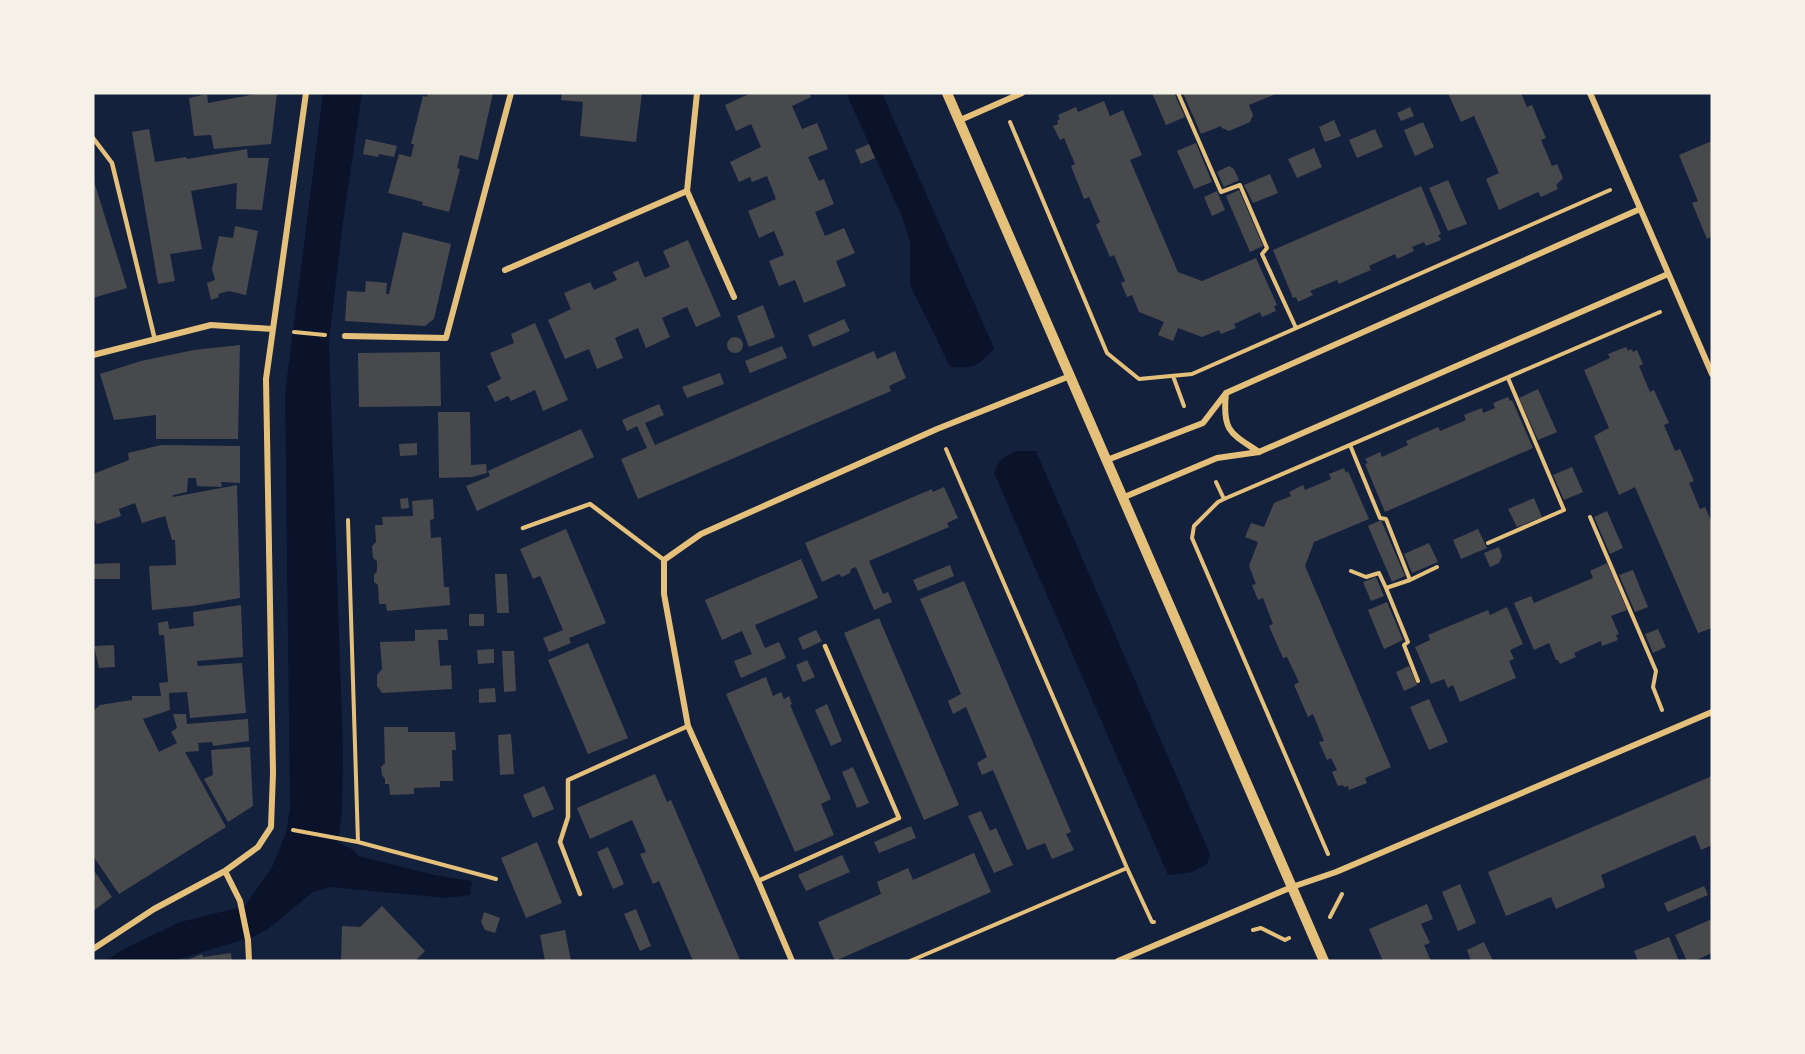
<svg xmlns="http://www.w3.org/2000/svg" width="1805" height="1054" font-family="'Roboto Condensed',sans-serif">
<rect width="100%" height="100%" fill="#14213d"/>
<!-- water -->
<path fill="#0b132b" d="M323,93H362L342,230L329,342L343,750L342,815L338,842L355,851L358,856L435,875L472,881L470,895L447,898L330,887L313,892L268,929L255,936L173,961H105L124,949L180,922L245,906L272,867L286,833L290,809L285,393Z
M846,93H882L994,348C977,368 975,368 950,367L910,285V242L903,219Z
M1015,451H1036L1210,854L1207,864L1192,872L1168,875L994,473L1000,460Z"/>
<!-- building -->
<path fill="#48494c" d="M262,93H277L271,144L214,149L211,135L194,136L189,98L207,94L208,103Z
M428,93H493L478,160L460,155L457,168L460,169L449,212L422,205L423,202L388,193L399,154L411,157L414,144H411L423,96L427,97Z
M562,93H642L636,142L580,136L583,102L561,100Z
M751,93H809L811,97L792,106L802,129L817,123L828,149L808,157L819,181L824,179L834,204L815,212L825,236L844,228L855,253L836,261L846,286L804,303L795,280L779,286L769,261L784,255L774,231L759,238L748,211L776,199L767,176L752,182L750,177L739,182L730,162L761,147L751,124L736,131L725,105Z
M1152,93H1174L1185,117L1166,125Z
M1183,93H1278L1249,105L1253,115L1250,122L1229,131L1222,128L1221,126L1201,134Z
M1448,93H1521L1527,107L1532,105L1539,122L1546,138L1541,140L1552,166L1557,164L1563,178L1556,185L1558,189L1541,197L1538,192L1499,210L1486,179L1499,173L1474,116L1461,122Z
M1104,101L1110,116L1123,110L1142,155L1130,160L1178,272L1202,281L1256,258L1277,305L1274,306L1276,311L1262,317L1260,312L1234,324L1236,328L1221,334L1219,330L1202,337L1178,328L1173,341L1158,335L1164,322L1139,312L1132,295L1127,297L1121,283L1125,281L1114,255L1110,257L1096,225L1100,222L1089,197L1084,199L1071,166L1075,164L1064,138L1060,140L1053,126L1058,124L1057,121L1060,119L1058,115L1076,107L1078,112Z
M1410,107L1414,116L1401,121L1397,113Z
M1334,120L1341,136L1325,142L1319,127Z
M1423,122L1434,147L1415,156L1404,130Z
M149,129L155,162L186,157L187,159L247,149L248,158H269L262,210L236,209L237,183L191,191L202,249L170,254L175,281L158,284L132,132Z
M1375,129L1383,147L1357,158L1349,140Z
M366,139L397,146L394,157L379,154L378,157L363,154Z
M1712,141V236L1707,239L1692,203L1698,201L1679,155Z
M1196,143L1212,182L1194,189L1177,151Z
M869,144L875,158L861,164L855,150Z
M1314,148L1322,167L1297,178L1288,159Z
M1229,166L1234,169L1239,180L1224,187L1217,172Z
M1270,174L1278,193L1253,203L1244,185Z
M93,178L127,288L93,298Z
M1448,180L1467,224L1448,231L1429,188Z
M1421,186L1441,234L1438,235L1441,240L1426,246L1424,242L1412,247L1414,251L1397,259L1395,254L1369,266L1371,270L1354,277L1339,284L1337,280L1310,291L1313,295L1298,302L1296,297L1293,298L1273,250Z
M1239,190L1263,246L1250,252L1226,196Z
M1217,191L1225,210L1212,216L1204,197Z
M235,226L258,231L246,295L229,291L218,294L219,297L211,300L207,283L215,280L212,269L219,236L233,238Z
M403,232L451,244L434,319L425,326L345,321L347,291L365,292L366,281L387,283L386,294H389Z
M688,240L721,316L696,327L687,307L664,317L662,318L670,337L646,348L638,328L615,338L623,358L597,369L589,349L565,359L548,320L571,309L564,293L590,282L594,290L617,280L613,272L638,261L645,278L646,277L670,267L663,251Z
M763,305L775,337L749,347L737,316Z
M844,319L850,331L813,347L808,335Z
M535,323L568,400L543,411L535,390L511,401L508,396L495,402L487,386L501,379L490,353L514,343L511,334Z
M727 345a8 8 0 1 1 16 0a8 8 0 1 1-16 0Z
M240,345L238,439H156V415L114,420L100,374L141,361L194,350Z
M782,346L787,358L750,373L745,361Z
M1626,347L1628,351L1631,349L1633,352L1637,350L1643,364L1639,366L1650,392L1654,390L1669,423L1664,425L1675,451L1680,449L1694,481L1689,483L1700,509L1705,507L1712,523V628L1698,633L1635,487L1619,495L1594,436L1609,428L1584,370L1610,358L1608,354Z
M874,351L877,359L895,351L906,378L889,386L891,391L638,499L621,459L647,448L637,426L627,431L622,420L659,404L664,415L645,423L655,445Z
M440,352L441,406L359,407L358,353Z
M720,373L724,384L687,398L682,387Z
M1538,389L1557,432L1538,440L1519,398Z
M1508,397L1510,401L1512,400L1533,448L1385,512L1365,464L1368,463L1365,459L1380,452L1382,457L1408,445L1406,441L1438,427L1440,431L1466,420L1464,415L1482,408L1483,413L1495,408L1493,403Z
M438,412H470L471,465L486,464L487,473L472,477L439,478Z
M581,429L594,457L477,511L466,486L490,476L488,471Z
M417,443V455L400,456L399,444Z
M161,445L240,446V483L221,482L222,487L197,486L196,478H188L187,492L173,495V497L237,485L240,598L192,606L152,610L149,566L176,565L175,540H172L165,516L142,523L135,503L119,509L121,516L97,524L95,520L93,521V474L129,460L128,453Z
M1572,467L1583,492L1564,500L1553,475Z
M1344,468L1346,473L1348,471L1369,519L1314,542L1305,566L1391,767L1365,778L1367,783L1349,790L1348,786L1344,787L1343,785L1338,786L1332,772L1337,770L1331,758L1327,760L1319,742L1324,741L1313,714L1308,717L1294,685L1299,682L1287,657L1283,658L1269,626L1273,624L1263,598L1258,600L1252,585L1256,584L1249,566L1258,542L1245,537L1251,523L1264,527L1274,503L1291,496L1289,492L1303,485L1305,490L1331,479L1329,474Z
M944,487L958,518L947,523L949,527L869,561L883,594L888,592L892,602L874,610L856,567L851,569L850,573L842,577L839,574L822,582L805,543L932,489L933,492Z
M408,498L409,508L401,509L400,499Z
M1534,498L1542,517L1517,527L1508,509Z
M433,499L434,519L430,520L431,538L441,537L444,587H449L450,605L387,611L386,604H379L378,585L374,582V575L377,571V561L373,558L372,546L376,542L375,525H383L382,517L413,516L412,501Z
M1607,511L1623,548L1610,554L1594,517Z
M1381,520L1405,576L1392,582L1368,526Z
M566,529L606,623L569,638L571,643L549,652L543,638L563,630L540,576L533,579L520,549Z
M1478,529L1487,548L1461,559L1453,540Z
M1429,543L1438,562L1412,573L1404,554Z
M1499,547L1502,556L1499,563L1490,567L1484,553Z
M801,559L818,598L755,625L765,648L779,642L786,658L741,678L734,661L752,654L742,631L722,640L705,600Z
M120,563V579H93V564Z
M1607,563L1627,610L1611,616L1619,634L1616,635L1618,640L1602,646L1601,641L1587,647L1574,653L1576,657L1560,664L1558,660H1556L1549,643L1534,650L1514,603L1531,596L1534,603L1593,578L1590,571Z
M950,565L954,576L918,591L913,580Z
M1633,570L1648,607L1635,612L1619,575Z
M495,574H507L509,613H497Z
M1376,577L1384,596L1371,601L1363,582Z
M964,581L1071,832L1066,834L1074,850L1052,859L1045,843L1027,850L993,770L982,775L977,763L987,757L966,707L953,714L948,701L961,694L920,599Z
M1387,602L1403,640L1384,649L1368,610Z
M241,605L243,657L197,661L198,666L242,663L246,713L190,718L187,692L169,693L170,710L143,719L159,752L177,743L171,732L177,728L173,714H186L187,724L248,719L249,741L213,746L212,742L198,743L199,751L185,752L226,827L119,894L93,856V711L100,705L132,700V696H161L159,683L168,682L164,635H159L158,623L168,621L169,629L194,626L193,612Z
M1507,607L1523,644L1510,650L1514,659L1509,661L1516,678L1460,702L1453,685L1448,688L1444,679L1431,684L1415,647L1430,640L1428,635L1459,622L1488,610L1490,615Z
M469,614H484V626H469Z
M879,618L959,805L924,820L844,633Z
M447,629L448,640H438L440,664V666L451,665L452,689L382,693L377,686V675L382,669L380,642L415,641V630Z
M1658,629L1666,647L1653,653L1645,634Z
M816,630L822,641L803,650L798,638Z
M588,643L628,738L588,754L548,660Z
M114,645L115,667L99,668L94,646Z
M494,649V663L478,664L477,650Z
M502,651H514L516,691L504,692Z
M807,660L815,677L803,682L796,665Z
M1409,666L1417,685L1404,691L1396,672Z
M766,677L773,696L781,692L784,699L789,696L792,704L790,705L831,799L821,804L834,835L795,852L726,694Z
M495,688L496,702L479,703V689Z
M1429,699L1448,742L1429,750L1410,707Z
M827,704L842,741L831,746L815,710Z
M384,727H408V732H455L456,750H452L453,781H440V787L414,788V794L390,795L389,784H385V779L382,775L381,767L385,763Z
M511,734L514,774L500,775L498,735Z
M250,747L253,806L228,822L204,779L213,775L211,750Z
M853,767L869,803L857,808L842,772Z
M655,774L667,802L671,800L740,960L737,961H693L659,881L653,884L640,854L646,852L632,820L590,839L577,808Z
M1712,776V840L1710,846L1701,850L1695,835L1601,875L1605,887L1556,909L1551,897L1506,916L1488,872Z
M544,786L554,809L533,818L523,795Z
M981,811L990,831L996,828L1013,865L994,873L968,816Z
M911,826L916,838L879,853L874,842Z
M537,842L562,903L526,918L501,858Z
M608,847L624,884L613,889L597,852Z
M974,853L991,892L835,961L818,922L881,894L877,882L908,868L913,880Z
M842,855L850,872L806,891L798,875Z
M93,869L112,897L93,911Z
M1460,884L1476,923L1458,931L1442,892Z
M1704,886L1708,895L1668,912L1664,903Z
M1427,904L1433,919L1421,924L1430,943L1424,945L1431,961H1383L1369,929Z
M382,906L425,951L415,961H341L342,926L360,927Z
M636,909L651,946L640,951L624,914Z
M484,912L500,918L495,933L485,930L481,922Z
M1712,919V953L1694,961H1687L1675,935Z
M565,930L571,961H545L540,935Z
M1669,937L1679,961H1638L1634,951Z
M1484,942L1493,961H1471L1467,950Z
M231,953L232,961H185L202,954L203,957Z"/>
<g fill="none" stroke-linecap="round" stroke-linejoin="round">
<!-- path -->
<path stroke="#e5c07b" stroke-width="4" d="M1178,93L1221,192L1240,185L1267,248L1262,254L1296,328
M1010,122L1107,353L1139,379L1192,374L1610,190
M294,332L325,335
M1173,376L1184,406
M1350,445L1380,518L1386,519L1410,580L1386,588L1408,642L1404,645L1418,681
M946,449L1127,868L1152,922H1154
M1216,482L1224,499
M1590,517L1656,671L1653,687L1662,710
M1488,543L1564,510L1508,378
M1351,571L1366,577L1379,573L1386,588
M1410,580L1437,567
M293,830L358,842L348,520
M358,842L496,879
M1328,854L1192,538L1194,526L1218,502L1224,499L1660,312
M1330,917L1342,894
M1253,930L1261,928L1285,940L1289,938
M910,961L1127,868"/>
<!-- service -->
<path stroke="#e5c07b" stroke-width="4.5" d="M93,138L112,163L155,340
M523,528L590,504L664,560
M758,881L899,818L825,646
M580,894L560,842L568,817V780L688,726"/>
<!-- minor -->
<path stroke="#e5c07b" stroke-width="6" d="M1590,93L1712,374
M958,121L1022,93
M687,191L734,297
M505,270L687,191L697,93
M345,336L446,338L511,93
M93,355L211,325L272,329
M1226,393C1222,431 1230,433 1259,452
M1107,460L1203,423L1226,393L1640,209
M1122,498L1217,458L1259,452L1668,274
M225,871L240,901L248,940L249,961
M93,949L154,909L225,871L258,847L271,827L273,773L266,379L306,93
M792,961L758,881L688,726L664,594V560L701,534L937,429L1070,376
M1118,961L1292,887L1336,872L1712,712"/>
<!-- tertiary -->
<path stroke="#e5c07b" stroke-width="10" d="M947,93L1324,961"/>
</g>
<!-- border -->
<rect width="1805" height="1054" fill="none" stroke="#f6f1e7" stroke-width="189"/>
</svg>
